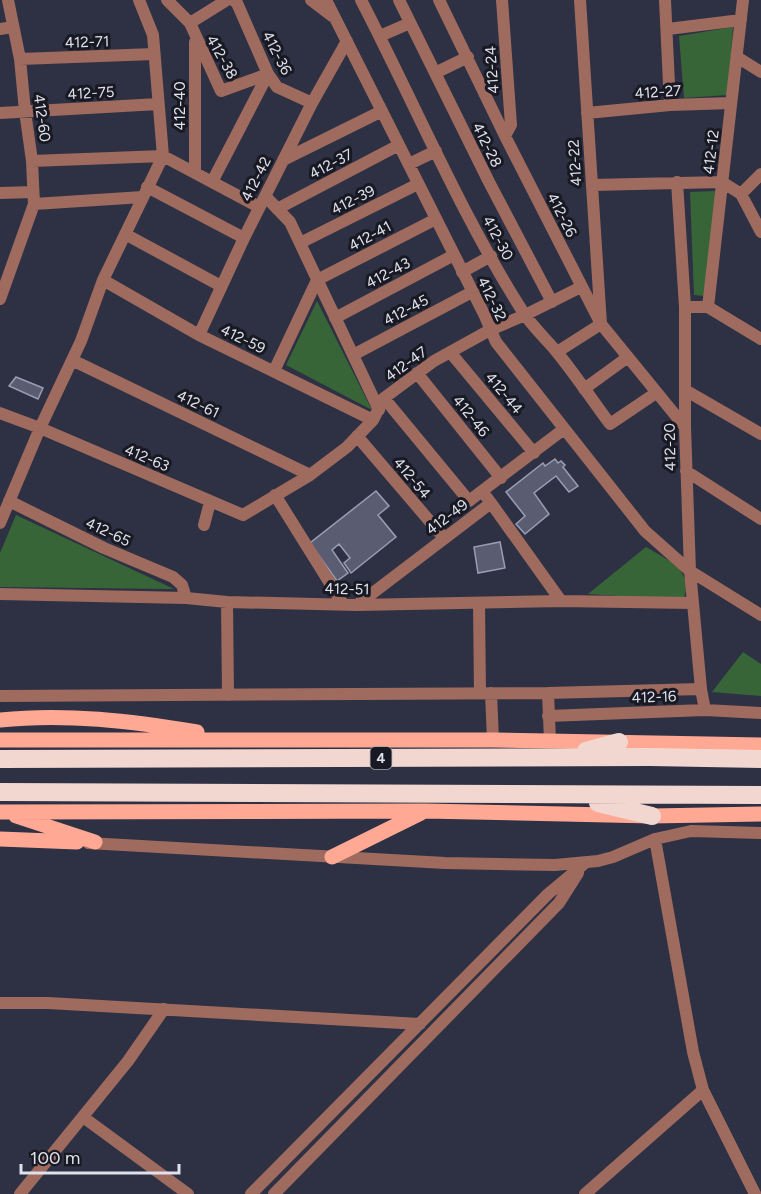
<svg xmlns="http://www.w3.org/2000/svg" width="761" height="1194" font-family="Figtree,sans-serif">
<rect width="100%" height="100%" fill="#2e3143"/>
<!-- green -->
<path fill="#386538" d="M733,27L728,95L684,98L679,36Z
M716,191L704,296L694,295L690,192Z
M317,301L372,410L286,365Z
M16,515L174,589L0,587V553Z
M646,547C667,560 693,568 684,598L679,600L588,594Z
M743,652L761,664V696L712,692Z"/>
<!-- building -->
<path fill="#5a5d72" stroke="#9a9eb4" stroke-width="1.5" d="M16,377L43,388L38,399L9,386Z
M555,459L558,463L561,461L565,465L563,467L578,486L569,492L556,476L534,493L549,514L525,534L516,524L525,516L506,492L543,463L545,466Z
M376,491L389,506L378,515L396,537L351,573L344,563L350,558L339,544L332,550L348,573L337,581L310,543Z
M500,542L505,568L478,573L474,547Z"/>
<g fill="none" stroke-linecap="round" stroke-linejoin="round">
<!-- minor -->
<path stroke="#9f6b5f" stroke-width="12" d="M167,0L190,23L221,91L268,74
M233,0L237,3L268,74L277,87L312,103
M311,0L332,16
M326,0L484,314L496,342L645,531L690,571L761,615
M361,0C415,104 460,213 523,312C532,326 545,338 556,351C575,374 592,400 610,424L656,393
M399,0L489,182L552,302
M439,0L505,136L601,324L685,427
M502,0L511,125L505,136
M665,0L670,105
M190,23L227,0
M0,29L13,27
M668,29L741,20
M380,36L410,23
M737,57L761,72
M20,59L154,54
M435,73L468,57
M0,113L158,104
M587,113L670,105L731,103
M163,156L259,207
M283,160L382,111
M32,161L163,156
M409,164L436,151
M195,173V42
M212,182L268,74
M677,182L685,307V427L690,571L701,689L705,710
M592,185L722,182L741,194L761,232
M147,187L244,238
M0,193L33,192
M741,194L761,174
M265,196L290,222L379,410
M34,204L143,197
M277,209L399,145
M125,234L221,286
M300,243L418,184
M462,272L491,256
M103,280L199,335L373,420
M0,299L34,204L32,161L25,111L20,59L8,0
M685,307H708L761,339
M708,307L743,0
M335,318L454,255
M199,335L244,238L312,103L347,41
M450,352L534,453
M557,352L601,324L580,0
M353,355L472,292
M72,360L310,475
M274,371L317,280L436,219
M417,373L501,478
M584,389L628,357
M685,390L761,434
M384,398L469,501L482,491
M0,413L40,428L243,515L310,475L347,447L373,420L384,398L434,361L490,330L525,315L581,287
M357,436L444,538
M686,471L761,519
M275,495L343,604
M9,501L104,548L173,577L182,585L186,598
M491,503L561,601
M0,523L40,428L81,341L103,280L163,156L153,35L139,0
M204,525L210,502
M0,594L186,598L227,602L357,605L561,601L693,603
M227,602L228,695
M479,603L480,693
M357,605L491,503L482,491L564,429
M491,693L493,740
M548,693L550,741
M0,696L548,693L701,689
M548,716L705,710L761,713
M655,839L693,1052L703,1090L755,1194
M88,843L445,863L555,865L598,861L613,857L655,839L691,831L761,833
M0,1003H48L420,1024
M83,1117L188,1194
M20,1194L128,1061L164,1009
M251,1194L548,894L584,864
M274,1194L559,903L578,873
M585,1194L703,1090"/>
<!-- major -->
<path stroke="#ffa994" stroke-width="15" d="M0,720C65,713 132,721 197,732
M0,740H493L761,745
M0,812L425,811L652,816L761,814
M16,816L95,842
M0,839L77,842
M332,857L421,813"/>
<!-- highway -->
<path stroke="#f2d7d1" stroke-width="18" d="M586,751L619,742
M0,759L650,757L761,759
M0,792L761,795
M598,803L652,816"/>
</g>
<g text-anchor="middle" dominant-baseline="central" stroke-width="6" stroke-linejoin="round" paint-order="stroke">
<!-- shield labels -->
<rect fill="#181922" stroke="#a3a5b0" stroke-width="1.5" x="370.5" y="747" width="21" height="22" rx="4.5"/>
<g font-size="14" font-weight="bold" fill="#dfe1ed">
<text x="381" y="758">4</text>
</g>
<!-- street labels -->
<g font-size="15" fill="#dfe1ed" stroke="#181922">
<text transform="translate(87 42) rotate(-2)">412-71</text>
<text transform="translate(277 53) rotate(63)">412-36</text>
<text transform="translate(222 57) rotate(61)">412-38</text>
<text transform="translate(492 70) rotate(-94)">412-24</text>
<text transform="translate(658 92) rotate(-4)">412-27</text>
<text transform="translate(91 93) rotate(-3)">412-75</text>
<text transform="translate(180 106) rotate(-90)">412-40</text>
<text transform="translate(42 118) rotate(82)">412-60</text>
<text transform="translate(487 145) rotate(64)">412-28</text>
<text transform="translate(711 152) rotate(-83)">412-12</text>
<text transform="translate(575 163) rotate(-94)">412-22</text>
<text transform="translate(331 164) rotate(-28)">412-37</text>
<text transform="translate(256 179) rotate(-63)">412-42</text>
<text transform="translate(353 200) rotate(-27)">412-39</text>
<text transform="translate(562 215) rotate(63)">412-26</text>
<text transform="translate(370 236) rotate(-28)">412-41</text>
<text transform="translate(498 238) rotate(62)">412-30</text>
<text transform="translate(388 273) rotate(-28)">412-43</text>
<text transform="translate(492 299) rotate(64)">412-32</text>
<text transform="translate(406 310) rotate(-28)">412-45</text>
<text transform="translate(243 339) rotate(26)">412-59</text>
<text transform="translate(406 364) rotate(-36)">412-47</text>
<text transform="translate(504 393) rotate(50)">412-44</text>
<text transform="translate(198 404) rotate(26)">412-61</text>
<text transform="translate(471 416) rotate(51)">412-46</text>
<text transform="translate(670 447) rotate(-91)">412-20</text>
<text transform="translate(147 458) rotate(23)">412-63</text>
<text transform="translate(412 478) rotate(50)">412-54</text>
<text transform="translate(447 517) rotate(-37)">412-49</text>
<text transform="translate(108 532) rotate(25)">412-65</text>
<text transform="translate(347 589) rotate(1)">412-51</text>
<text transform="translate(654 697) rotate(-2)">412-16</text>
</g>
</g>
<!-- scale -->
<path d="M21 1164v9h158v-9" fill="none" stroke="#dfe1ed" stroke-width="3"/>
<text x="30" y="1164" font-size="18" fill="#dfe1ed" stroke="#181922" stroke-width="4.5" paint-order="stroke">100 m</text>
</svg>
